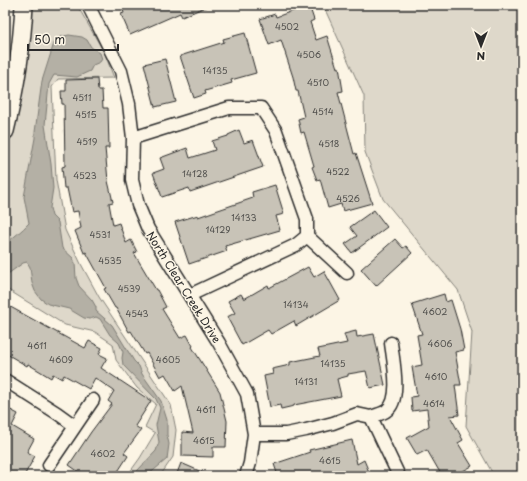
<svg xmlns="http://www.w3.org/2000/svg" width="527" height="481" font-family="'Playpen Sans',sans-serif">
<rect width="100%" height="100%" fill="#fcf5e5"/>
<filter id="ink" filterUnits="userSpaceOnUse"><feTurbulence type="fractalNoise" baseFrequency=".025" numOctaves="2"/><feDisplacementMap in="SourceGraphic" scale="8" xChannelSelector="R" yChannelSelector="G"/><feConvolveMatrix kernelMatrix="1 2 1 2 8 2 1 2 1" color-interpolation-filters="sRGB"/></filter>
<g filter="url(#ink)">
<!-- green -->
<path fill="#ded8ca" stroke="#84827a" d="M30,5H77L105,54L114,78L58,79L52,87L56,180L65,230L81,264L99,297L171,405L176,430L173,457L160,476H127L140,458L155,433L145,427L156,404L137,388L116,360L113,344L95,332L65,325L5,288V155L18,105Z
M323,5H522V476H494L466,426L472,332L458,290L383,199L365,152L364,96Z"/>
<!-- water -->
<path fill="#b4b0a5" stroke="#7d7b74" d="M69,35L82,37L87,40L91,47L100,53L102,59L100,62L93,65L90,71L77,77L54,75L49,84L45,125L51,164L53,188L50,208L52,216L58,222L62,248L73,258L75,263L76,278L79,286L92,300L96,307V311L112,325L134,361L139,366L142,374L161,401L167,420V435L169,444L167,459L147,476H135L138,470L156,451L159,442L156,425L160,408L156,399L123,365L122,358L123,352L119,343L110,335L100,319L96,317L90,319L84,318L69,309L48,304L41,299L35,291L32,283L30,267L27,262L23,263L5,276V245C13,237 22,231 29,223L24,197L35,138V132L42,81L55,40L60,37Z"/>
<!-- building -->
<path fill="#c8c3b7" stroke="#2b2b2b" d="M121,5H210L182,17L180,13L130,35L121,14L124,13Z
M309,5L314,20L310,22L316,40L327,36L337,68L339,67L343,91L338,92L348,131L354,154L356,153L372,203L343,211L341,204L328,208L320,179L317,180L312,167L314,166L304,132L301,133L298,119L304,117L298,91H296L293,77L281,40L269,45L260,19L275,14L276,17Z
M245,33L256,73L231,80L232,83L205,91L206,94L194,98L180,56L224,42L223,39Z
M165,59L176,102L155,107L144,64Z
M97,79L98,90H102L103,108H108L109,148H105L108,181L113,202L109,203L113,225L119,223L126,243L131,240L137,252L134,253L156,290H157L166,307L162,309L180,338L187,335L193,346L192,347L220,392L227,421L226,447H213V457L182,456V432L193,433L182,386L175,391L165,374L160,377L147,353L145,354L131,331L129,332L116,308H115L104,289L106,288L86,252L84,253L75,231L81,228L78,211L72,212L67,188H64L62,167L65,166L64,104H62L61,91H66V80Z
M239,130L244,143L253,140L263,167L190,192L189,188L162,197L153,173L164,169L160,158L187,148L190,158L215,150L212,141L228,136V135Z
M275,185L284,214L276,216L280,230L225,246L227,251L189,264L175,222L198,215V217L253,198L252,192Z
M374,210L387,227L352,253L345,244L357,236L350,227Z
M395,239L403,248L406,246L412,253L376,286L361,269Z
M308,267L314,277L324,271L340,300L296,326L294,321L271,334L268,330L242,345L227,317L235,313L228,301L241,294L244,299L268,285L269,288Z
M444,294L446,302L451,300L460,329L464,350L455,352L461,385H455L459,415L450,416L463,440L458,443L472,466L454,476H442L427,450L417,455L407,438L429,426L427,409L412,411L411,397L417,396L412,367L422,365L417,335L422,334L412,304Z
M5,304L85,348L89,341L102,348L99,354L107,358L101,368L151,401L135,426L141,430L124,453L128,456L115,476H76L79,472L69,465L91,432L112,404L108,401L114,391L95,378L89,389L64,375L62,379L53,374L51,378L28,364L27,366L5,353Z
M356,331L357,337L374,334L385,385L370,388L366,371L348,374V376L337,379L341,396L294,405V406L281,409L280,405L270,407L264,376L273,374L272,369L290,365V362L320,356L318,349L347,343L344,334Z
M5,407L18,414L12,426L34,439L27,452L35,456L24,476H5Z
M352,440L357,464L364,460L369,472L361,476H278L274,464L310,452L309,450Z
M181,463L211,476H176Z"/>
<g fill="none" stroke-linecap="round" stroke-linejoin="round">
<!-- minor casing -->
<g stroke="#2b2b2b" stroke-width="15">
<path id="minor" d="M88,5L121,71L129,104L133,138L132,180L138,205L148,229L219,343L247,394L254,434L250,463L246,476
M133,138L229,108H261L276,131L307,219V236L347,273
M190,295L296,245L307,236
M5,380L57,413L75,426
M371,417C375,415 382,414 386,411C402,401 393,360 391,343
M371,417L399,476
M254,434H286L306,430L333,423L357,414L371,417
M49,465L93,400"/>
</g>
<!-- secondary casing -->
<g stroke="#2b2b2b" stroke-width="20">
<path id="secondary" d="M5,131C15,90 22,48 24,5"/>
</g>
<!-- minor -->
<use href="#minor" stroke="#fcf5e5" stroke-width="12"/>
<!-- secondary -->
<use href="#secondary" stroke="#fcf5e5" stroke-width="17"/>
</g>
</g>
<g text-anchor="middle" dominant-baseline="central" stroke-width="3" stroke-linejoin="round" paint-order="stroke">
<!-- number labels -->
<g font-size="9" fill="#52514e">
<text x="287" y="26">4502</text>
<text x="309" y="54">4506</text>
<text x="215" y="70">14135</text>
<text x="318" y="82">4510</text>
<text x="82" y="97">4511</text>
<text x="323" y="111">4514</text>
<text x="86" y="114">4515</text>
<text x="87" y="141">4519</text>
<text x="329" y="143">4518</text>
<text x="338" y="171">4522</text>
<text x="195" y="173">14128</text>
<text x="85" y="175">4523</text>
<text x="348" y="198">4526</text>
<text x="244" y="217">14133</text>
<text x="218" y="229">14129</text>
<text x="100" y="234">4531</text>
<text x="110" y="260">4535</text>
<text x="129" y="288">4539</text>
<text x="296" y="304">14134</text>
<text x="435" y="311">4602</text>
<text x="137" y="313">4543</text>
<text x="440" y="343">4606</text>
<text x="37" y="345">4611</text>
<text x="61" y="359">4609</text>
<text x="168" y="359">4605</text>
<text x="333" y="363">14135</text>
<text x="436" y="376">4610</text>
<text x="306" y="381">14131</text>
<text x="434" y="403">4614</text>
<text x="206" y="409">4611</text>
<text x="204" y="440">4615</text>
<text x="103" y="453">4602</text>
<text x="330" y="460">4615</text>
</g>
<!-- street labels -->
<g font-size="11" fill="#2b2b2b" stroke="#fcf5e5">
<text transform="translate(184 287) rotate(58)">North Clear Creek Drive</text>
</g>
</g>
<!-- margin -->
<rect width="527" height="481" fill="none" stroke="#fcf5e5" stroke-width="20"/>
<rect x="10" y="10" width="507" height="461" fill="none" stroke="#2b2b2b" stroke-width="1.5" filter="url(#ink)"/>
<!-- north arrow -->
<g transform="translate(481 46) rotate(180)" stroke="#fcf5e5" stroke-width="3" paint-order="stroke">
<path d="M0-3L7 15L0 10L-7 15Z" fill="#2b2b2b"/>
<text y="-6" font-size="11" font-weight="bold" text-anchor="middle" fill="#2b2b2b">N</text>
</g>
<!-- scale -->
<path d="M28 44v6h90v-6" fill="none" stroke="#2b2b2b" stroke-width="2"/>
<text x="34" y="44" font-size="12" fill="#2b2b2b" stroke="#fcf5e5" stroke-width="3" paint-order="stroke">50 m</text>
</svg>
